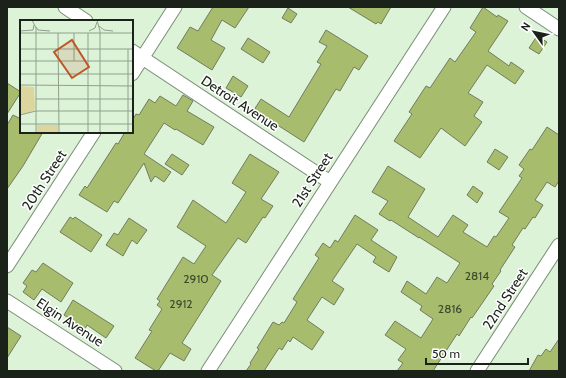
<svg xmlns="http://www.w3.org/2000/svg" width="566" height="378" font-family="Cabin,sans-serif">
<rect width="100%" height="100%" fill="#ddf3d8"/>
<!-- building -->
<path fill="#a7bc6c" stroke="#737b60" d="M213,7H249L235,28L222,20L211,40L225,48L212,70L177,48L190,27L198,31Z
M348,7H391L381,24L378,22L376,24Z
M483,7L497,17L498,15L508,21L488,51L509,66L511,62L524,71L515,84L487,65L468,93L483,102L474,116L482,122L465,146L441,128L420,158L394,141L412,114L409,112L426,86L430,88L450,58L455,62L476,32L470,28Z
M288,8L297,14L291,23L282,18Z
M326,30L368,56L359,70L354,67L340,91L336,89L304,142L254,110L261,99L289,117L321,64L317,62L327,46L319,42Z
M537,36L547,42L539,54L529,48Z
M248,38L270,52L263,63L241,49Z
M233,76L248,86L241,97L226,88Z
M7,83L21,92L7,114Z
M183,95L193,101L187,111L214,127L203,145L176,129L175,130L164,123L144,154L171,172L164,182L155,176L151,182L144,163L118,203L114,201L107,212L79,195L85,186L87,188L116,143L118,144L125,132H132V121L136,114L139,115L149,99L155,103L160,96L176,106Z
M13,115L21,119V132H43L23,166L7,189V125Z
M547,127L559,135V181L555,187L547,182L535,200L543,205L535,218L533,217L525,229L523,228L512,245L515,247L500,270L501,271L492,284L494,286L472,318L471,317L459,336L457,334L433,371H397L403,363L398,360L406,349L385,335L395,321L421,338L433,319L420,310L422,306L401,292L407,281L426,294L437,277L447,283L460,263L419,237V238L391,220L390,221L379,214L388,201L372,192L388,166L425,189L408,217L438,237L453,215L468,225L463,232L487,247L494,236L496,237L509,218L499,212L522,178L519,176L524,169L519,165L530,149L532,150Z
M495,149L508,157L499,170L487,162Z
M172,154L189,165L182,175L165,164Z
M250,154L279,172L261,199L273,206L265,218L263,217L246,243L238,238L212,275L221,281L182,343L191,349L184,361L170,353L158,371H156L135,358L152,331L149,330L162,309L157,305L160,301L157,299L183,257L194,264L206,246L177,227L193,200L226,223L246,192L232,183Z
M473,186L483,193L477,203L467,195Z
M355,215L378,230L371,240L397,257L389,272L373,262L376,257L357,244L332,281L344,289L334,305L322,297L307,320L324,332L312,350L293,337L290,342L288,340L282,350L279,348L264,371H246L251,364L250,363L259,349L257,348L273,322L279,325L282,322L284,323L297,302L293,299L319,258L315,255L323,243L330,248L335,240L338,242Z
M70,217L73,219L75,217L102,235L91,252L60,232Z
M129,218L147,230L137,244L132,240L123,256L106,245L114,233L118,235Z
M43,263L73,283L61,302L42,289L34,300L23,292L27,286L23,283L32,270L36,272Z
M73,300L114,326L106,338L87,325L85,329L64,315Z
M7,327L21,336L7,358Z
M559,339V371H529L538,355L541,356L546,349L550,352Z"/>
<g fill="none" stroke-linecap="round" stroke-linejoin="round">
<!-- minor casing -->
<g stroke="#798d75" stroke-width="15">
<path id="minor" d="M65,7L86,21
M526,7L559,29
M132,51L330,182
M132,74L175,7
M7,266L94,132
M7,301L115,371
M208,371L444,7
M477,371L559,245"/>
</g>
<!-- minor -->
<use href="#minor" stroke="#fff" stroke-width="13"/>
</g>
<g text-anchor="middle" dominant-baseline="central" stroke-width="3" stroke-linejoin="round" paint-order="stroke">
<!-- number labels -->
<g font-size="12" fill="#3d482e">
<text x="477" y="275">2814</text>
<text x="196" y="278">2910</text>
<text x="181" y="303">2912</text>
<text x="450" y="308">2816</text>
</g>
<!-- street labels -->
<g font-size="14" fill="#1a2219" stroke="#fff">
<text transform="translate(240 103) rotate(33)">Detroit Avenue</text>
<text transform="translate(44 180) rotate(-57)">20th Street</text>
<text transform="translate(312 180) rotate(-57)">21st Street</text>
<text transform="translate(505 299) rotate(-57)">22nd Street</text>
<text transform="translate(70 322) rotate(33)">Elgin Avenue</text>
</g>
</g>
<!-- overview -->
<g transform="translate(20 20)">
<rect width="113" height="113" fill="#ddf3d8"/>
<path d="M0,66L14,67L15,88L14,91L0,95ZM17,105H38V113H17Z" fill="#dcd59e"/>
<path fill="none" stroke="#8f9f8c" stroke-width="1" d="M12,0L16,8V113M77,0L80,11V113M79,6L84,10L93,11M16,7L18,10L30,11M0,11L13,10L14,5M69,11L75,8L77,2M0,13H113M38,13L39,113M68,13V113M0,29H113M108,29V113M0,41H113M54,41V13M0,54H113M0,65L113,66M16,79H113M0,95L16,91H113M0,104H113"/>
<path fill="#bd5729" fill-opacity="0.15" stroke="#bd5729" stroke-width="2" d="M52,20L69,47L52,58L34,32Z"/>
<rect width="113" height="113" fill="none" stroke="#1a2219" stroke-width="2"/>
</g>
<!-- border -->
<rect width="566" height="378" fill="none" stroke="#1a2219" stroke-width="16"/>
<!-- north arrow -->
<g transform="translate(534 32) rotate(303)" stroke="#ffffff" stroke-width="3" paint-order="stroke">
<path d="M0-3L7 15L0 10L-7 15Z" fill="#1a2219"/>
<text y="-6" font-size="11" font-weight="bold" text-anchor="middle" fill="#1a2219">N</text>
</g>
<!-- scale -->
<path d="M426 358v6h102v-6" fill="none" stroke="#1a2219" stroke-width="2"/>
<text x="432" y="358" font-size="12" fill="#1a2219" stroke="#ffffff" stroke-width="3" paint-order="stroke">50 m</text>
</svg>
